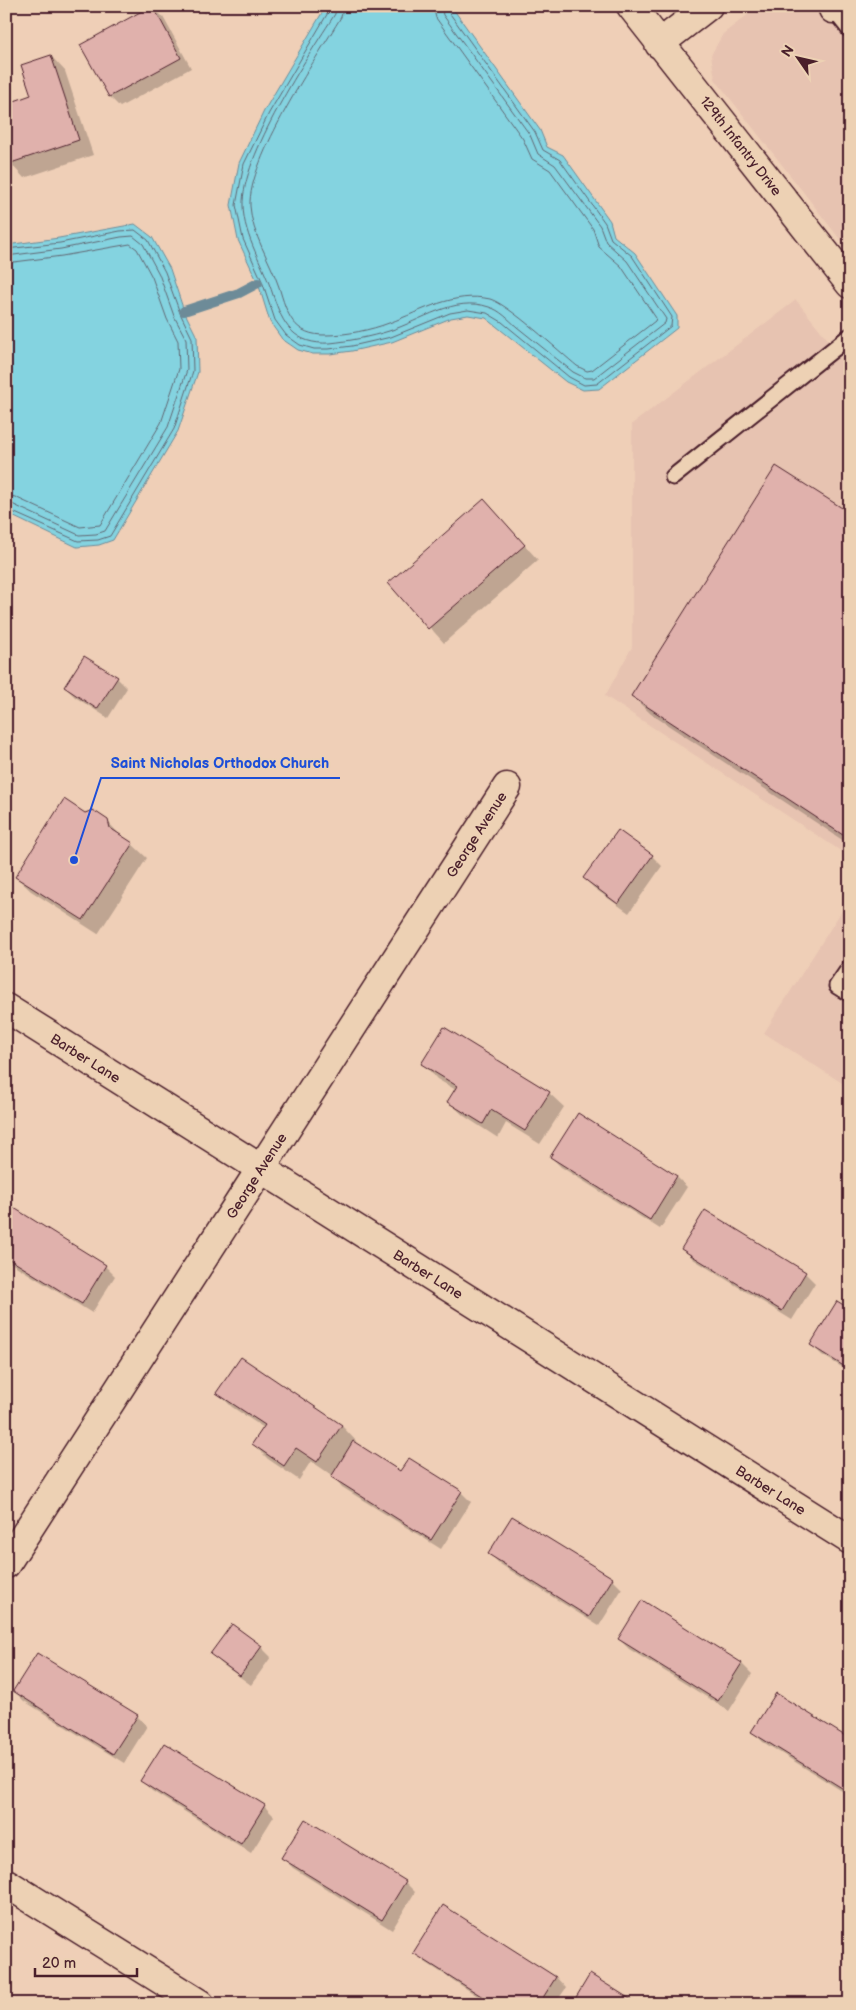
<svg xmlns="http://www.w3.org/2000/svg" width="856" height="2010" font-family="'Balsamiq Sans',sans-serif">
<rect width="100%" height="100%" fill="#efcfb7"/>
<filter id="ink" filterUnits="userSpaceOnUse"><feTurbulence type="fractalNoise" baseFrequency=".02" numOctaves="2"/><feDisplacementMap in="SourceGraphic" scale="10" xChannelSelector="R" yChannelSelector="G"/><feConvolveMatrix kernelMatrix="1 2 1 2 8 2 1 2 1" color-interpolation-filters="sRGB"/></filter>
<g filter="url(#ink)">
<!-- built -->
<path fill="#e7c3b1" d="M759,6H850V252L715,79L711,55L723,34Z
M796,300L850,367V857L605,696L632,647V424Z
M850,898V1088L764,1033Z"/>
<!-- water -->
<path fill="#84d3e0" stroke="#6d8b98" d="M326,6H451L540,130L547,147L563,155L610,221L614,236L635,253L677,316V328L599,389L583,390L566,382L486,318L468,315L451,318L392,342L352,351L330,354H313L298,350L282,339L270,322L258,283L238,240L231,205L239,163L264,111Z
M135,224L152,237L170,269L184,311L197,337L198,372L178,431L113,540L99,545L77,547L6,513V245L59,238Z"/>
<!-- shadow -->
<path fill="#0003" d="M193,6H210L205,14Z
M153,7L163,17L191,68L120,107L110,97L82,46Z
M51,56L65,71L93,155L24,178L10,163L32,96Z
M484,500L538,560L444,643L390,583Z
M850,514V845L651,714L632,696Z
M117,678L127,688L108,718L75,697L65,687Z
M84,814L107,821L123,838L132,844L147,858L98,934L31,891L16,877Z
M618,832L652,856L662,866L629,913L594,888L584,878Z
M423,1064L549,1093L564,1107L540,1144L506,1123L498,1138L464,1116L449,1102L456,1090L437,1079Z
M578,1115L677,1177L687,1187L660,1229L561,1167L551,1157Z
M6,1205L105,1266L115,1276L92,1313L6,1260Z
M683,1248L805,1273L815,1283L792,1320L693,1259Z
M850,1310V1372L822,1355L812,1345Z
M242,1358L342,1426L356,1441L355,1443L401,1473L461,1492L471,1502L441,1549L342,1487L333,1476L311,1461L299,1480L268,1459L253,1444L264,1428L232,1407L218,1393Z
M490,1554L612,1579L622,1589L599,1626L500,1564Z
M642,1602L742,1664L752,1674L729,1711L629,1649L619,1639Z
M261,1647L271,1657L251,1685L222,1664L212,1654Z
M14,1691L137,1716L147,1726L124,1763L24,1701Z
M753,1732L850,1741V1796L763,1742Z
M142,1781L264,1806L274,1816L251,1853L152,1791Z
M306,1820L405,1882L415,1892L392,1930L293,1868L283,1858Z
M415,1952L556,1977L566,1988L555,2004H490L425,1962Z"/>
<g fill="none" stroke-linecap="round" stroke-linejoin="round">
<!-- shore -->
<path stroke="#616773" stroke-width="1" d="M330,6L329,11L269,113L244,164L236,205L243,239L262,281L275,320L286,335L300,345L314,349H329L352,346L391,337L450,313L468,310L487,313L502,322L569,377L584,385L597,384L671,326L672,317L632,256L611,239L605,223L560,160L543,150L535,132L448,11L447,6
M336,6L335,14C308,56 241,157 243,206C244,238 264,265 273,295C283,325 294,345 330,343C349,341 370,337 389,331C421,321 454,295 489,307C500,310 509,320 517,327C536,342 554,357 573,372L585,378H594L665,323L666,319L627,261L606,242L600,226L555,165L538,154L530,135L443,15L441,6
M344,6L341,17C316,59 248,159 250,206C252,235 270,260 279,287C287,314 293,336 327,335C346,335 371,330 389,323C422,311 454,291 490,299C508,304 560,352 577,366L587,371L592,370L655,321L656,318L621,266L599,247L593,229L550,170L532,159L523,139L436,18L433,6
M6,249L60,243L120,231L135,230L148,240L165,272L180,313L192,338L193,371L174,429L110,536L98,540L78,541L6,509
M6,256L61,249L121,237L133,236L143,244L159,274L174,316L186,339L187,370L168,427L105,531L96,534L79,535L12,504L6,503
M6,263L62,256L130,244L137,249L152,277L167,319L178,341L179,369L161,423L100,525L80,527L15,497L6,495"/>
<!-- stream -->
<path stroke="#6d8b98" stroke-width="10" d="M184,311L239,293L258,283"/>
</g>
<!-- building -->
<path fill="#e0b1ac" stroke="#4a1f2b" d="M151,6H153L181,58L109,97L80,45Z
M51,55L79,140L8,164L6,157V104L31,95L21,65Z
M776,466L850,513V831L846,837L631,696Z
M484,499L525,545L428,629L388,583Z
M84,656L118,677L97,709L64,687Z
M64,799L85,813L93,810L108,820L110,828L133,843L83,920L15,877Z
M618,830L653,855L618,904L583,878Z
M444,1027L550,1092L525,1131L491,1110L483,1124L447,1102L457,1086L421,1064Z
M578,1113L677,1176L650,1220L550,1157Z
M6,1203L106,1265L82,1304L6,1257Z
M705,1210L806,1272L782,1311L681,1249Z
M837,1301L850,1309V1370L810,1345Z
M241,1357L342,1425L317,1462L296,1448L284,1466L252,1444L265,1425L216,1393Z
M353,1441L400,1471L409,1458L462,1491L431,1540L331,1477Z
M512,1516L613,1578L589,1617L488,1554Z
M642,1600L742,1663L718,1701L618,1639Z
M232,1624L262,1646L240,1676L210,1654Z
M37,1653L138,1715L113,1754L13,1691Z
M776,1693L850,1739V1793L751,1732Z
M164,1743L265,1805L241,1844L140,1781Z
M305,1819L406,1881L382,1920L281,1858Z
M443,1905L556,1977L539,2004H494L413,1953Z
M590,1974L638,2004H572Z"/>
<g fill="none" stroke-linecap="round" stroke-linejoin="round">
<!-- lane casing -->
<g stroke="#4a1f2b" stroke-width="19">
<path id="lane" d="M831,6L850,30
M673,477L850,336
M850,967L837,986L850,994"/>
</g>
<!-- street casing -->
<g stroke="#4a1f2b" stroke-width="31">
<g id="street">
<path d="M833,9L836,6"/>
<path d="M659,44L708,6"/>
<path id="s1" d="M6,1008L850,1540"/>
<path id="s2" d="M6,1564L507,787"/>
<path d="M6,1883L200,2004"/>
</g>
</g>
<!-- secondary casing -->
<g stroke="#4a1f2b" stroke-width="31">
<g id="secondary">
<path id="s3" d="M631,6L850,284"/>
</g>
</g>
<!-- lane -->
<use href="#lane" stroke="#edd1b4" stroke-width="15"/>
<!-- street -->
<use href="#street" stroke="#edd1b4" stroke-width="28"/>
<!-- secondary -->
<use href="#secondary" stroke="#edd1b4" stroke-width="28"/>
</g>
</g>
<g text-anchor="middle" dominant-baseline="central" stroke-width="4" stroke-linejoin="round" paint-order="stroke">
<!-- street labels -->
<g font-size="14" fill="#4a1f2b" stroke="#edd1b4">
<text stroke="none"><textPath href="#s3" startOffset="178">129th Infantry Drive</textPath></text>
<text stroke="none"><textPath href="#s2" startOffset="868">George Avenue</textPath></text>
<text stroke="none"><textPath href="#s1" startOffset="94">Barber Lane</textPath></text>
<text stroke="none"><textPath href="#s2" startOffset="462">George Avenue</textPath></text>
<text stroke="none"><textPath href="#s1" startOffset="499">Barber Lane</textPath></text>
<text stroke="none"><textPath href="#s1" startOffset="904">Barber Lane</textPath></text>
</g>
</g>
<!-- callouts -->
<path fill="none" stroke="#1d4ed8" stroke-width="2" d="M74 860L101 778H340"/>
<circle fill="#1d4ed8" stroke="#edd1b4" stroke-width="2" cx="74" cy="860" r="5"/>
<g font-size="15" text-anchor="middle" font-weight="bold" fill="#1d4ed8" stroke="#edd1b4" stroke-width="4" stroke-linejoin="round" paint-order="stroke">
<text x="220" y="768">Saint Nicholas Orthodox Church</text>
</g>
<!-- margin -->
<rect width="856" height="2010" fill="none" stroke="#edd1b4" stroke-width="25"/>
<rect x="12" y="12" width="831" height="1985" fill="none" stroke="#4a1f2b" stroke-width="2" filter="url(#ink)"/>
<!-- north arrow -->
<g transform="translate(798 58) rotate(304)" stroke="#edd1b4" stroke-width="4" paint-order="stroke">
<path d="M0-4L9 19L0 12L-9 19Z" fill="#4a1f2b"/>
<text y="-8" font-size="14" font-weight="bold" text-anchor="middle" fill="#4a1f2b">N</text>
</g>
<!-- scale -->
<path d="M35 1968v8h102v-8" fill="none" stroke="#4a1f2b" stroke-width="2.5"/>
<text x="42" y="1968" font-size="15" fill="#4a1f2b" stroke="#edd1b4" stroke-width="4" paint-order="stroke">20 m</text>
</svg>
